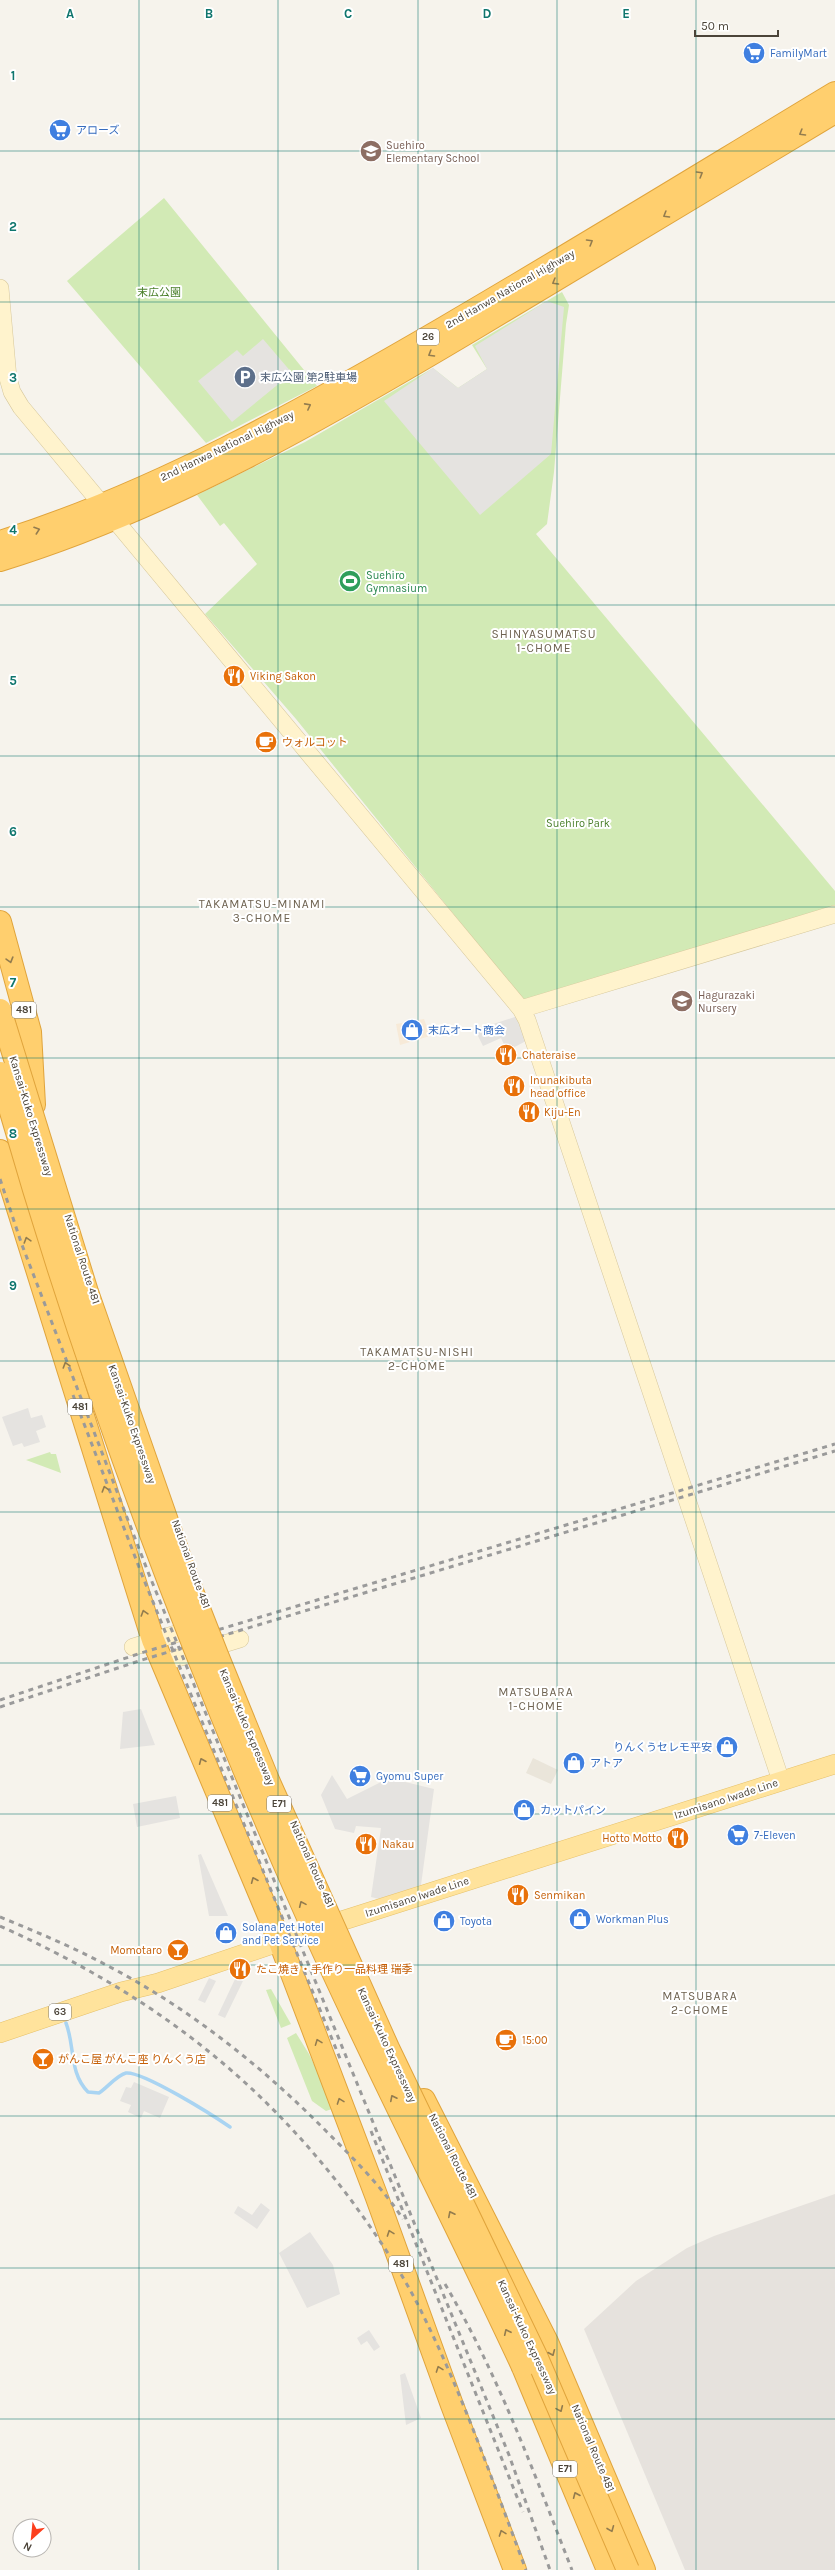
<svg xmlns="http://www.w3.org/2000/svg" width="835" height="2570" font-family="Karla,'Noto Sans JP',sans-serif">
<rect width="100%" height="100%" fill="#f6f3ec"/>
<!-- residential -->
<path fill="#eae5da" d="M533,1758L558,1770L551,1784L526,1773Z"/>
<!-- commercial -->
<path fill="#f7ead8" d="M424,1019L430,1036L400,1045L396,1024Z"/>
<!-- industrial -->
<path fill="#e6e2dd" d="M835,2194V2570H685L584,2329L636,2281L687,2248L714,2236Z"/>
<!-- green -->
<path fill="#d2eab5" d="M164,198L317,386L206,443L67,281Z
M562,292L569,305L566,324L554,472L547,524L536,534L835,891V913L527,1005L296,719L205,614L257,564L224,523L220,526L197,495L305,442L433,368L458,388L487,369L472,345Z
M50,1452L51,1454H56L61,1473L26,1460Z
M271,1989L291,2024L281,2028L266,1990Z
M296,2033L309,2054L335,2108L326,2111L312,2101L287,2038Z"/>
<!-- parking -->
<path fill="#e5e3e0" d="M547,301L564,307L551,454L480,515L384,401L433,368L458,388L487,369L475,346Z
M263,339L292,373L232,422L198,381L237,350L243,356Z
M518,1016L526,1041L507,1051L501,1038L483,1046L475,1030Z
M28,1408L31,1418L42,1415L46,1427L36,1431L40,1442L24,1447L22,1443L13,1446L2,1417Z
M141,1709L155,1745L120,1749L123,1712Z
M332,1775L347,1799L389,1778L434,1789L421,1885L379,1899L371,1897L381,1828L356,1826L354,1833L335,1829L321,1795Z
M176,1796L180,1818L137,1827L133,1804Z
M201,1854L228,1916H209L198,1855Z
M236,1977L243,1981L225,2018L218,2015Z
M209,1978L216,1981L205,2003L198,2000Z
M134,2082L169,2097L160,2118L144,2111L141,2118L128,2112L131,2105L120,2101L126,2087L131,2088Z
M261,2203L270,2210L257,2229L234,2213L238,2206L252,2215Z
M310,2232L333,2265L340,2294L307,2308L279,2253Z
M369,2330L380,2347L374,2351L367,2341L361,2345L357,2338Z
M405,2373L421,2418L406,2425L400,2375Z"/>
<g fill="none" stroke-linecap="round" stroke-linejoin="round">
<!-- stream -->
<path stroke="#a9d4f2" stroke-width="3.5" d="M66,2023C75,2046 69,2073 88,2092L99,2093C107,2088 117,2075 126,2073C143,2071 214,2116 230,2127"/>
<!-- secondary casing -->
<g stroke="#d6c79b" stroke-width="18">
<path id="secondary" d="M0,288L8,378L12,392L21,407L521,1009L527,1020L781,1781
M521,1009L835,914
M133,1647L198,1627
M162,1663L240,1639"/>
</g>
<!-- primary casing -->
<g stroke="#e6c16a" stroke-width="20">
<path id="primary" d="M0,2033L121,1992L158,1983L338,1922L835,1764"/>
</g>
<!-- highway casing -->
<g stroke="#e0a43c" stroke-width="24">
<path id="highway" d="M0,542C156,493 301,411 442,329C574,252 704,172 835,93
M0,560C169,508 324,418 475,328C595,257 715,185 835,112
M0,922L30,1032L34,1105
M0,1151L153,1640L280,1942L376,2195L452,2405L515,2570
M424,2100L547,2342L644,2570
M523,2367L608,2570"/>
</g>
<!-- secondary -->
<use href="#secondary" stroke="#fff3cd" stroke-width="17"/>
<!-- primary -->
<use href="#primary" stroke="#ffe39c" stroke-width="19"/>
<!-- highway -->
<use href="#highway" stroke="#ffcf6e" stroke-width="22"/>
<!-- rail -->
<path stroke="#9a9a9a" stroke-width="3" stroke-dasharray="5 5" stroke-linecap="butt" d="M0,1179L22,1245L148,1572L509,2455L550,2570
M73,1395L142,1575L341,2061
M0,1700L141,1653L835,1444
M0,1707L142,1660L835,1451
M0,1917C37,1932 75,1948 110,1967C190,2009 264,2068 327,2132C354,2159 382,2187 403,2219
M0,1926C144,1991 256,2073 351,2200C378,2237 404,2275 424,2317C464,2398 494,2485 526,2570
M371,2131L523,2512
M445,2284C498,2374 534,2473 572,2570"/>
<!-- highway-bridge casing -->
<g stroke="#e0a43c" stroke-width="24" stroke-linecap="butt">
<path id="highway-bridge" d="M0,1010L87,1292L188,1581L217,1655L268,1780L388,2048L537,2358L628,2570
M0,1073C79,1356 183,1635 302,1904C371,2060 451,2212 523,2367"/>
</g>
<!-- highway-bridge -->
<use href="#highway-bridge" stroke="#ffcf6e" stroke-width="22"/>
</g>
<!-- one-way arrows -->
<defs><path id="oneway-chevron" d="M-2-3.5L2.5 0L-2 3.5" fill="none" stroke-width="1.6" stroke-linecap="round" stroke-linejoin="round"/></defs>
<g stroke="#937c4e">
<use href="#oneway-chevron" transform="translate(802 133) rotate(149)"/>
<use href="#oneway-chevron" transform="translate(700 174) rotate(-31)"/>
<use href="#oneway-chevron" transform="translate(666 215) rotate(149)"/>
<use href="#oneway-chevron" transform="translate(590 242) rotate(-31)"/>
<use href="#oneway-chevron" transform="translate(555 282) rotate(150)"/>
<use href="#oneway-chevron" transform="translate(431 354) rotate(149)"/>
<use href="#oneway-chevron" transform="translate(308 406) rotate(-28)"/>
<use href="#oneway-chevron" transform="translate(37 530) rotate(-19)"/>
<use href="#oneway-chevron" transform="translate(10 960) rotate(74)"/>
<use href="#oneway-chevron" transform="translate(27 1240) rotate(-107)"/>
<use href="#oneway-chevron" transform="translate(66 1365) rotate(-107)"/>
<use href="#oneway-chevron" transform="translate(105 1489) rotate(-107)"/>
<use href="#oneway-chevron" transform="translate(144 1613) rotate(-107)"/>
<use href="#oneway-chevron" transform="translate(202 1761) rotate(-113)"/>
<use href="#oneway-chevron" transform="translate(254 1880) rotate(-113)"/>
<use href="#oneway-chevron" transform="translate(302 1904) rotate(-114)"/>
<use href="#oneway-chevron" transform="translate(318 2042) rotate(-111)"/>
<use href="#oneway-chevron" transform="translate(393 2098) rotate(-117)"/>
<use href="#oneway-chevron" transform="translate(340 2101) rotate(-110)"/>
<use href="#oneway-chevron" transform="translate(451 2214) rotate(-117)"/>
<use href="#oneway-chevron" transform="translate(390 2233) rotate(-110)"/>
<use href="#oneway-chevron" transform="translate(507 2332) rotate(-115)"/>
<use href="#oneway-chevron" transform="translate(552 2353) rotate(67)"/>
<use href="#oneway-chevron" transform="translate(439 2369) rotate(-110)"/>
<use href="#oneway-chevron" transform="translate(560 2409) rotate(66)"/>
<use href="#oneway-chevron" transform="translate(576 2495) rotate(-113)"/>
<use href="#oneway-chevron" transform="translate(611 2529) rotate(68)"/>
<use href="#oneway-chevron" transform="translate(502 2533) rotate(-110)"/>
</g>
<!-- grid -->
<path fill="none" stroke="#0f766e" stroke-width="1" stroke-opacity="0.55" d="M139,0V2570M278,0V2570M418,0V2570M557,0V2570M696,0V2570M0,151H835M0,302H835M0,454H835M0,605H835M0,756H835M0,907H835M0,1058H835M0,1209H835M0,1361H835M0,1512H835M0,1663H835M0,1814H835M0,1965H835M0,2116H835M0,2268H835M0,2419H835"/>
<!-- icons -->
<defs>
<g id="supermarket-disc" transform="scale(1.15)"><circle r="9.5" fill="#3f7fe0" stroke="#fff"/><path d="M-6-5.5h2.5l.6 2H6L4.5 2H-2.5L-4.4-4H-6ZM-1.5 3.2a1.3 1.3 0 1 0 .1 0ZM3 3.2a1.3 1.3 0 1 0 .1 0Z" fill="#fff"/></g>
<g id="school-disc" transform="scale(1.15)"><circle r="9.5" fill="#8d6e63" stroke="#fff"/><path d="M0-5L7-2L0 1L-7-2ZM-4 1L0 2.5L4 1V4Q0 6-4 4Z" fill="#fff"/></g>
<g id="parking-disc" transform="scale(1.15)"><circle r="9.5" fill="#5c6f8a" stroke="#fff"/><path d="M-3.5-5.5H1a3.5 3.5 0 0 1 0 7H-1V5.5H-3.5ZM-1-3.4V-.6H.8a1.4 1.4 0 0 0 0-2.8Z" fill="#fff"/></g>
<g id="stadium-disc" transform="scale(1.15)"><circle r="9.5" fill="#2e9e5b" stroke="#fff"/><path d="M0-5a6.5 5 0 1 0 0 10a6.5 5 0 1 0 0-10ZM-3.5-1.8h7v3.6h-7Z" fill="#fff"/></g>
<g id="restaurant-disc" transform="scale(1.15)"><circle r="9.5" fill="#e8710a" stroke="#fff"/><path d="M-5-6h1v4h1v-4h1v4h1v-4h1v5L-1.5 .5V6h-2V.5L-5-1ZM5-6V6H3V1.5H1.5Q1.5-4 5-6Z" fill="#fff"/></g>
<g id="cafe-disc" transform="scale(1.15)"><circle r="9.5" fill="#e8710a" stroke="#fff"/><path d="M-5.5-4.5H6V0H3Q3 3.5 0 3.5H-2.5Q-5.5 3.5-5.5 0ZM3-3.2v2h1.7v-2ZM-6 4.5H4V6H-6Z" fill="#fff"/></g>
<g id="shop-disc" transform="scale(1.15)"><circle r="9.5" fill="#3f7fe0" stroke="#fff"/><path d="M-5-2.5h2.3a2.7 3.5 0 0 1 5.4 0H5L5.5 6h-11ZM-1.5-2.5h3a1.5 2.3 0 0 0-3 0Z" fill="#fff"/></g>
<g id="bar-disc" transform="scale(1.15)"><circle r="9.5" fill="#e8710a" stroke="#fff"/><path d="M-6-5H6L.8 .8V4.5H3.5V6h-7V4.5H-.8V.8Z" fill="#fff"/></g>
</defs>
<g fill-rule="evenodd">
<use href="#supermarket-disc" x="754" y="53"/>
<use href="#supermarket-disc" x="60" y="130"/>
<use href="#school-disc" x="371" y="151"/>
<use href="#parking-disc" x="245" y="377"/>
<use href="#stadium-disc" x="350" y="581"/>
<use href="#restaurant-disc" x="234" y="676"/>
<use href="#cafe-disc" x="266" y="742"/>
<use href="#school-disc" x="682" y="1001"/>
<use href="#shop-disc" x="412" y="1030"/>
<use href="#restaurant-disc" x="506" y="1055"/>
<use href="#restaurant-disc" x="514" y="1086"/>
<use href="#restaurant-disc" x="529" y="1112"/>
<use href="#shop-disc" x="727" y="1747"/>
<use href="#shop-disc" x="574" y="1763"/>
<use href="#supermarket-disc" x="360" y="1776"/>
<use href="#shop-disc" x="524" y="1810"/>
<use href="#supermarket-disc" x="738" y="1835"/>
<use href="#restaurant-disc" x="678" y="1838"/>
<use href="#restaurant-disc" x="366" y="1844"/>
<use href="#restaurant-disc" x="518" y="1895"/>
<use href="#shop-disc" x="580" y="1919"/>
<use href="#shop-disc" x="444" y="1921"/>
<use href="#shop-disc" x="226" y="1933"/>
<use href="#bar-disc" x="178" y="1950"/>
<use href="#restaurant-disc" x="240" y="1969"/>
<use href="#cafe-disc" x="506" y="2040"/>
<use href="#bar-disc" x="43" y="2059"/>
</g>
<g text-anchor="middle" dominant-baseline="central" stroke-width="4" stroke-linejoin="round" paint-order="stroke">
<!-- shield labels -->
<g fill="#fff" stroke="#817c74" stroke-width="1">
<rect x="417" y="329" width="22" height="16" rx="3"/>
<rect x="12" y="1002" width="24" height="16" rx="3"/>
<rect x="68" y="1399" width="24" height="16" rx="3"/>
<rect x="208" y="1795" width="24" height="16" rx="3"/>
<rect x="267" y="1796" width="24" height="16" rx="3"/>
<rect x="49" y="2004" width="22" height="16" rx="3"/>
<rect x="389" y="2256" width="24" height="16" rx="3"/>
<rect x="553" y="2461" width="24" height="16" rx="3"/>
</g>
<g font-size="10" font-weight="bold" fill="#4b4439">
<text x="428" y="337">26</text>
<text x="24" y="1010">481</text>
<text x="80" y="1407">481</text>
<text x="220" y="1803">481</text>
<text x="279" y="1804">E71</text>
<text x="60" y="2012">63</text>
<text x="401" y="2264">481</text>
<text x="565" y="2469">E71</text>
</g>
<!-- shop labels -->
<g font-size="11" fill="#366cbe" stroke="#fff" text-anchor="start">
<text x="770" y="53">FamilyMart</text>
<text x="76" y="130">アローズ</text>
<text x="428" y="1030">末広オート商会</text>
<text x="712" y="1747" text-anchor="end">りんくうセレモ平安</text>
<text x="590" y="1763">アトア</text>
<text x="376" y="1776">Gyomu Super</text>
<text x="540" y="1810">カットパイン</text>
<text x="754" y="1835">7-Eleven</text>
<text x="596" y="1919">Workman Plus</text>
<text x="460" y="1921">Toyota</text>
<text x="242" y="1927">Solana Pet Hotel<tspan x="242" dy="13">and Pet Service</tspan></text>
</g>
<!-- education labels -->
<g font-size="11" fill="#785e54" stroke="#fff" text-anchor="start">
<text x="386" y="145">Suehiro<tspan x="386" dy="13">Elementary School</tspan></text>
<text x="698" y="995">Hagurazaki<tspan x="698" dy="13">Nursery</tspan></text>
</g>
<!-- street labels -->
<g font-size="11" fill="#4b4439" stroke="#fff">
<text transform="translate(510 289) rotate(-30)">2nd Hanwa National Highway</text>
<text transform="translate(227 446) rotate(-26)">2nd Hanwa National Highway</text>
<text transform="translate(31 1116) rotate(73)">Kansai-Kuko Expressway</text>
<text transform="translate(82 1259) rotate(72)">National Route 481</text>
<text transform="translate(132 1424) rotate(71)">Kansai-Kuko Expressway</text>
<text transform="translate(191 1564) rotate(70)">National Route 481</text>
<text transform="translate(247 1727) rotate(67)">Kansai-Kuko Expressway</text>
<text transform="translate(726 1799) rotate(-18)">Izumisano Iwade Line</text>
<text transform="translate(312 1864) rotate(66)">National Route 481</text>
<text transform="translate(417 1897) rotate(-18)">Izumisano Iwade Line</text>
<text transform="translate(387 2045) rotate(65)">Kansai-Kuko Expressway</text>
<text transform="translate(453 2156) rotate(63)">National Route 481</text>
<text transform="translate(527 2337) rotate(65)">Kansai-Kuko Expressway</text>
<text transform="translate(593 2448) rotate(67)">National Route 481</text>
</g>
<!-- park labels -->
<g font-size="11" fill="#4a7f2a" stroke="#fff">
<text x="159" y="292">末広公園</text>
<text x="578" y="823">Suehiro Park</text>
</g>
<!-- service labels -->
<g font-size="11" fill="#4e5e75" stroke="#fff" text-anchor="start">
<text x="260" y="377">末広公園 第2駐車場</text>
</g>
<!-- leisure labels -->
<g font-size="11" fill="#27864d" stroke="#fff" text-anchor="start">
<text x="366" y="575">Suehiro<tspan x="366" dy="13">Gymnasium</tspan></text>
</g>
<!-- food labels -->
<g font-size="11" fill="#c56008" stroke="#fff" text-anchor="start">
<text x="250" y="676">Viking Sakon</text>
<text x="282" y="742">ウォルコット</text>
<text x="522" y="1055">Chateraise</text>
<text x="530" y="1080">Inunakibuta<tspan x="530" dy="13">head office</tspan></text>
<text x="544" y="1112">Kiju-En</text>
<text x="662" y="1838" text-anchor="end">Hotto Motto</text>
<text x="382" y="1844">Nakau</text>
<text x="534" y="1895">Senmikan</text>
<text x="162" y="1950" text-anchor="end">Momotaro</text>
<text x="256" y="1969">たこ焼き・手作り一品料理 瑞季</text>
<text x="522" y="2040">15:00</text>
<text x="58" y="2059">がんこ屋 がんこ座 りんくう店</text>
</g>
<!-- neighbourhood labels -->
<g font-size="12" letter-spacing="1" fill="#6e6250" stroke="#fff">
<text x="544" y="634">SHINYASUMATSU<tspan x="544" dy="14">1-CHOME</tspan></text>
<text x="262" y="904">TAKAMATSU-MINAMI<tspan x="262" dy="14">3-CHOME</tspan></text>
<text x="417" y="1352">TAKAMATSU-NISHI<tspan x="417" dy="14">2-CHOME</tspan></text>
<text x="536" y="1692">MATSUBARA<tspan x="536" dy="14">1-CHOME</tspan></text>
<text x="700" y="1996">MATSUBARA<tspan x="700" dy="14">2-CHOME</tspan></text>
</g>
</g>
<g font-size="13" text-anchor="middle" font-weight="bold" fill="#0f766e" stroke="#fff" stroke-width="4" stroke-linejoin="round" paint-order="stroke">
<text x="70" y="18">A</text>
<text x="209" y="18">B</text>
<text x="348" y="18">C</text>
<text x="487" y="18">D</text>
<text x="626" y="18">E</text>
<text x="13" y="80">1</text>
<text x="13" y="231">2</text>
<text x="13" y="382">3</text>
<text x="13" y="534">4</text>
<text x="13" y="685">5</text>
<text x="13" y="836">6</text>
<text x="13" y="987">7</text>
<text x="13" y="1138">8</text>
<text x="13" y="1290">9</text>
</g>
<!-- north arrow -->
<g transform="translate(32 2538) rotate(207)"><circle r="19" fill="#ffffff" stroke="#b7b4b0"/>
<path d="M0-3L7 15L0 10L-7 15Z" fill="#fc3f1d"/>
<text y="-6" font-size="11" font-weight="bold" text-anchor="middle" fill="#4b4439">N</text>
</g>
<!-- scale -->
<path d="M695 30v6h83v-6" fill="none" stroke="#4b4439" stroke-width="2"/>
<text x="701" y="30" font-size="12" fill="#4b4439" stroke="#ffffff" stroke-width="3" paint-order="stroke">50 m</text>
</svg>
